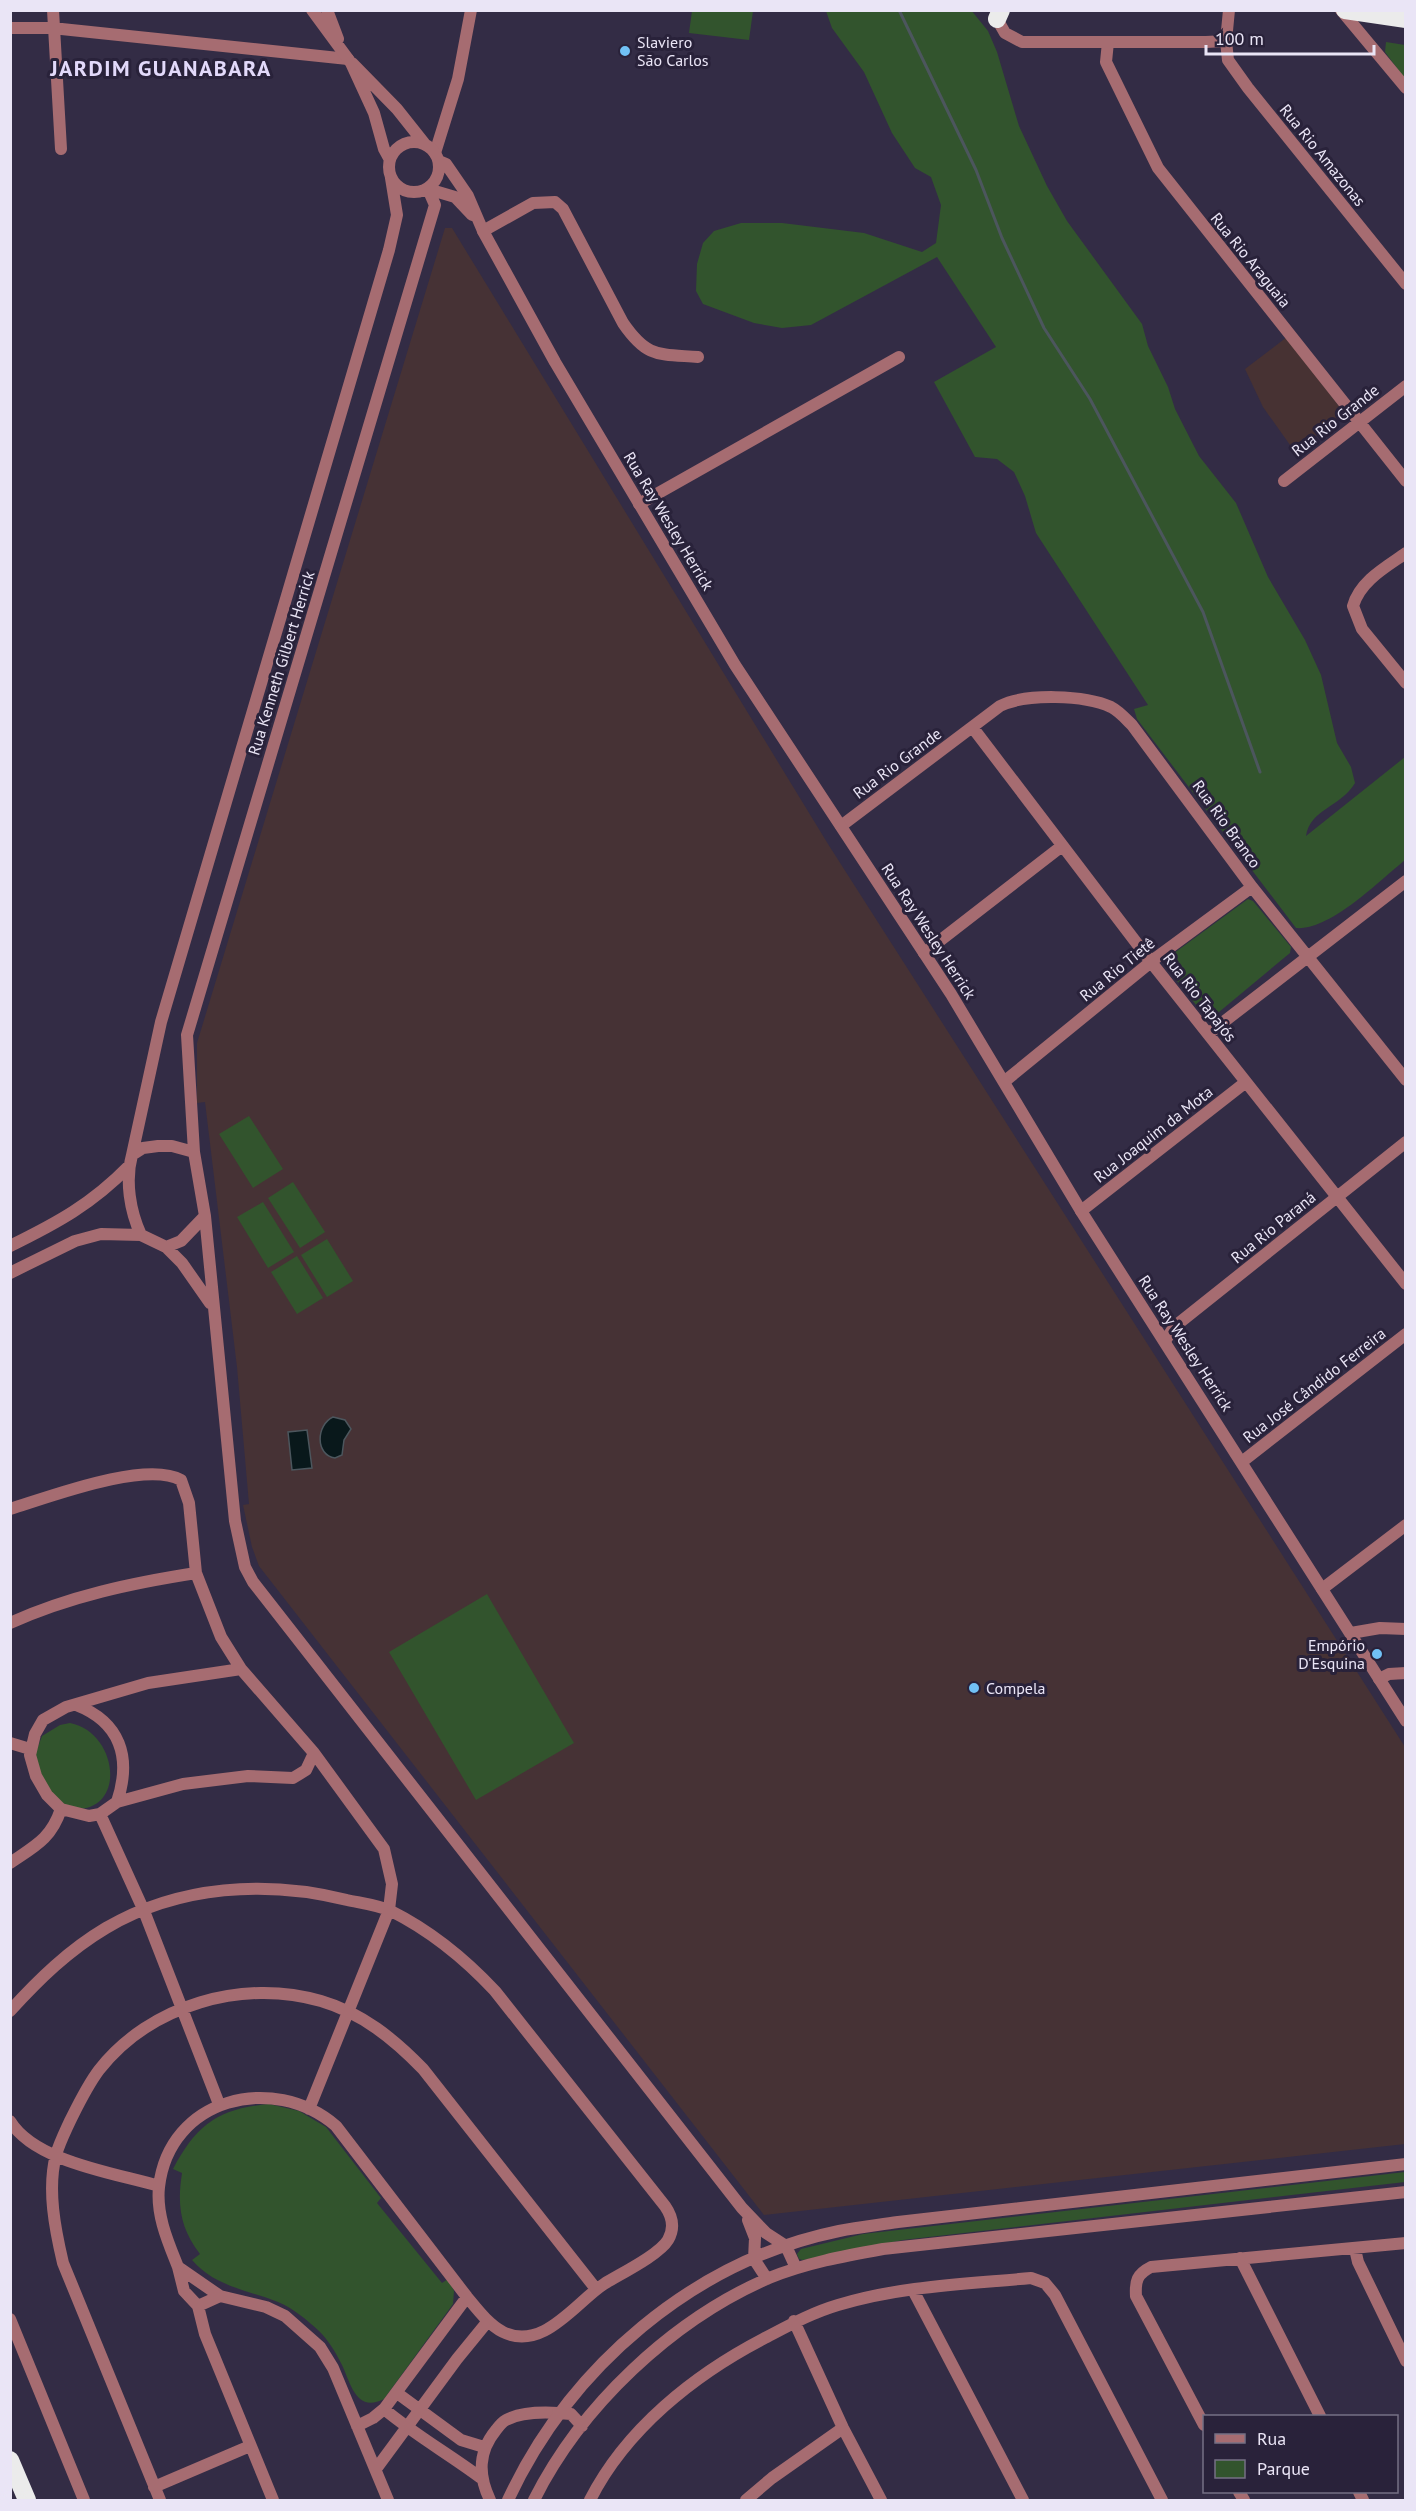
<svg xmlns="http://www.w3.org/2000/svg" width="1416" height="2511" font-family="'PT Sans',sans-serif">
<rect width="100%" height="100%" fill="#332c45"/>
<!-- industrial -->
<path fill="#463235" d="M445,228H452L828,844L1405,1747V2144L764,2215L259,1566L252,1547L243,1505L249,1504L237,1367L205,1102L197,1103V1043Z"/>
<!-- education -->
<path fill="#473233" d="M1287,337L1345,414L1295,452L1263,407L1245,369Z"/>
<!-- green -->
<path fill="#32542d" d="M971,10L988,31L997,52L1019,126L1047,186L1067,221L1142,324L1148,346L1168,387L1175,409L1199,456L1236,503L1268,577L1305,640L1321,675L1337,743L1351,767L1355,783C1341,807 1310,809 1306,836L1405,757V860C1379,881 1330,931 1296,928L1137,719L1134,709L1148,705L1036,533L1025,496L1014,472L997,459L975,457L934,382L996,347L937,257L811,325L782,328L754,323L703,304L696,291L697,264L703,243L714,231L741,223H782L864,233L922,252L936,243L941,205L931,177L915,168L892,133L864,72L832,28L826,11Z
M692,11H753L749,40L689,33Z
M1386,42L1405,45V79L1385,52Z
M1248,899L1253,901L1291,947L1290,953L1213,1017L1204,1015L1166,967V959Z
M249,1116L283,1169L253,1188L219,1134Z
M293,1182L325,1232L300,1248L268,1198Z
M263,1202L294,1252L268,1268L237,1217Z
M327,1239L353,1281L327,1297L301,1255Z
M297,1256L323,1298L297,1314L271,1272Z
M487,1594L574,1743L476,1800L389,1652Z
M70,1723C121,1733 128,1820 65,1808L40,1781L35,1755L42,1736L60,1725Z
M269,2104L299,2111L326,2127L381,2198L377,2203L442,2283L448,2279L454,2291L453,2304L384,2399C356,2413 351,2384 342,2365C336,2353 329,2341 319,2331C307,2320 293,2308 278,2302C247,2290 214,2286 192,2260L200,2254C180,2228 177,2205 182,2173L173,2169C197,2124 218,2109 269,2104Z
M1405,2172V2182L903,2240L803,2260L799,2259L797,2254L801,2249L863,2234Z"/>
<!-- water -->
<path fill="#09181b" stroke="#4c565d" stroke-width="1.5" d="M333,1417L345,1420L351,1429L344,1440L342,1455L335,1458C315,1455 316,1425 333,1417Z
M307,1430L312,1468L292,1470L288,1432Z"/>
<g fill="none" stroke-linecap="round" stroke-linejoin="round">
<!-- stream -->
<path stroke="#4c565d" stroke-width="3" d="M899,10L976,170L1002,238L1044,328L1090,399L1203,612L1260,772"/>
<!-- minor -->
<path stroke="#a66c71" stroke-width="12" d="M53,10L61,149
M1341,10L1406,88
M10,28H52L348,59
M1226,41L1228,60L1248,88L1406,284
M1108,42L1106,62L1158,168L1406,481
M435,153L458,79L471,10
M483,231L533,203L555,202L563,209L623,323C647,358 658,354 698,357
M1284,481L1406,386
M639,504L899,357
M1406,553C1386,567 1360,581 1353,606L1362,629L1406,683
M973,728L1151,962L1406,1284
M841,826L1000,706C1026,693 1085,695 1111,707C1119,711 1126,719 1132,725L1252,887L1406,1080
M924,953L1062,846
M1208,1034L1406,881
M1005,1081L1157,957L1252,887
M1081,1211L1246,1082
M1165,1341L1174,1327L1406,1142
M1243,1461L1406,1334
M10,1509C49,1497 146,1460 181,1480L189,1503L196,1573L221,1637L241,1669L314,1753L384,1849L392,1884L389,1910L309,2109
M1322,1589L1406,1525
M10,1623C70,1596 132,1583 196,1573
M1351,1633L1380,1628L1406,1629
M241,1669L148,1683L66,1707L43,1720L35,1734L30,1755L36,1776L47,1795L61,1809L89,1816L100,1814L117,1802L183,1784L248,1776L293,1778L306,1770L314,1753
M1379,1679L1389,1674L1406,1673
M76,1705C120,1722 132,1757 117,1802
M10,1743L30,1749
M100,1814L144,1911L219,2104
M10,1863C35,1846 51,1839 61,1809
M10,2011C39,1979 69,1950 106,1928C179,1885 267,1880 347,1900C361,1903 378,1905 391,1911C431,1931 465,1959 495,1991L665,2206C672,2216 675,2228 668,2240C659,2255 620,2274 604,2284C576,2302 543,2352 503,2332C488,2324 477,2309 467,2297L336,2126C273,2072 169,2098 159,2187C156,2215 168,2242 178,2267
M10,2121C35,2162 115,2173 159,2186
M1355,2249L1358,2262L1406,2361
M1240,2258L1320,2416
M178,2267L220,2296L198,2306L184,2291Z
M913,2290L1023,2500
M220,2296L266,2307L285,2316L320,2347L333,2368L388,2500
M198,2306L205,2334L273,2500
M794,2321L843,2428L881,2500
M397,2393L461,2440L484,2447
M384,2409C415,2435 449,2454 481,2478
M1204,2425L1136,2296C1135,2281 1137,2274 1151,2267L1406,2243
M357,2426L373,2418L384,2409L467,2297
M376,2469L457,2359L488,2321
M154,2487L250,2446
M1239,2492L1244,2500
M1359,2492L1363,2500
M160,2500L63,2263C55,2229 47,2189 56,2155C59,2144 65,2132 70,2121C79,2103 87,2086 99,2070C150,2005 243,1978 321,2001C362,2013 394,2039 423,2069L596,2289
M490,2500C478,2475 478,2452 496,2430C499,2426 502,2422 506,2420C521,2412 541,2412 558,2413
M590,2500C626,2429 694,2375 763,2339C788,2326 811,2313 838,2305C900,2286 967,2284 1031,2278L1045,2283L1055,2295L1162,2500
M746,2500L772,2478L843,2428"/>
<!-- tertiary -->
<path stroke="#a66c71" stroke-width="12" d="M312,10L351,63L374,113L384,149L390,160
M327,10L338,39
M997,19L1005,33L1022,42H1206L1226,41L1229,10
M352,63L397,109L424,143
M389 167a25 25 0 1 1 50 0a25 25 0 1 1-50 0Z
M439,161L446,164L468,196L483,231L555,362L735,665L951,994L1081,1211L1406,1721
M428,189L455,197L472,215
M158,1146H172L194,1152L205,1216L181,1241L166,1247L141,1235C130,1211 125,1181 132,1155L143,1148Z
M194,1152L187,1035L435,205L428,189
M132,1155L161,1022L389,250L397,215L391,178
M205,1216L235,1521L245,1567L253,1582L742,2208L766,2233L786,2246L796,2268
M10,1246C57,1223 92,1204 129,1166
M166,1247L182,1263L210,1303
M10,1273L75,1241L101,1234L141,1235
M748,2220L755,2238L754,2259L767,2279
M10,2319L84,2500
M558,2413L571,2414L582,2426
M508,2500C570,2367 693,2261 839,2231C859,2227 879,2225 898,2222L1406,2164
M534,2500C581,2406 672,2320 769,2278C806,2263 844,2256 883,2249L1406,2192"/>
<!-- motorway -->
<path stroke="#ebebeb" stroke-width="18" d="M1345,10L1406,19
M997,19L1001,10
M10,2460L27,2500"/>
</g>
<!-- markers -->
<g fill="#71c1f5" stroke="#29223a" stroke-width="2">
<circle cx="625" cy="51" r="6"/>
<circle cx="1377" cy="1654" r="6"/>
<circle cx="974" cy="1688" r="6"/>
</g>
<g text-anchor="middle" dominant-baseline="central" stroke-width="6" stroke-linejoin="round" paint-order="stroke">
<!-- poi labels -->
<g font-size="16" fill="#eae5f6" stroke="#29223a" text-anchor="start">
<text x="637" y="42">Slaviero<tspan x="637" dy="18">São Carlos</tspan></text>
<text x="1365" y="1645" text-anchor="end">Empório<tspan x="1365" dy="18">D'Esquina</tspan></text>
<text x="986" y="1688">Compela</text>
</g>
<!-- street labels -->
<g font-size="16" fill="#eae5f6" stroke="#29223a">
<text transform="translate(1323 155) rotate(51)">Rua Rio Amazonas</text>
<text transform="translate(1251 260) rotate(51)">Rua Rio Araguaia</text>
<text transform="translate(1335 420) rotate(-38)">Rua Rio Grande</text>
<text transform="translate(669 521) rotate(59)">Rua Ray Wesley Herrick</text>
<text transform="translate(281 663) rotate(-73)">Rua Kenneth Gilbert Herrick</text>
<text transform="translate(897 763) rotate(-37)">Rua Rio Grande</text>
<text transform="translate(1227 824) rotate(54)">Rua Rio Branco</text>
<text transform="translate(929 931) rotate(57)">Rua Ray Wesley Herrick</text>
<text transform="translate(1117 969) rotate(-39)">Rua Rio Tietê</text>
<text transform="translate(1200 997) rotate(52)">Rua Rio Tapajós</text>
<text transform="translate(1153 1134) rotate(-38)">Rua Joaquim da Mota</text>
<text transform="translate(1273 1227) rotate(-39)">Rua Rio Paraná</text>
<text transform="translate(1186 1343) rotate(57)">Rua Ray Wesley Herrick</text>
<text transform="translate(1314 1385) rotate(-38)">Rua José Cândido Ferreira</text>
</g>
<!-- district labels -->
<g font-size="22" font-weight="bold" letter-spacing="1.5" fill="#e2d9fa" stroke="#29223a">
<text x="161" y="68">JARDIM GUANABARA</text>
</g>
</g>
<!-- border -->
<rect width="1416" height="2511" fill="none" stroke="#eae5f6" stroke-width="24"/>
<!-- legend -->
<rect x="1203" y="2415" width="195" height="78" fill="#29223a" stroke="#767085" stroke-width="1.5"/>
<rect x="1215" y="2434" width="30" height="9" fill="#a66c71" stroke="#767085" stroke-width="1.5"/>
<text x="1257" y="2445" font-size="18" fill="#eae5f6">Rua</text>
<rect x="1215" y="2460" width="30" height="18" fill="#32542d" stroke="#767085" stroke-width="1.5"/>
<text x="1257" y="2475" font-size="18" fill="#eae5f6">Parque</text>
<!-- scale -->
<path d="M1206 45v9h168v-9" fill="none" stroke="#eae5f6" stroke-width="3"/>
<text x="1215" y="45" font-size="18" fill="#eae5f6" stroke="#29223a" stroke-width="4.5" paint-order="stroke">100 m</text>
</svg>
